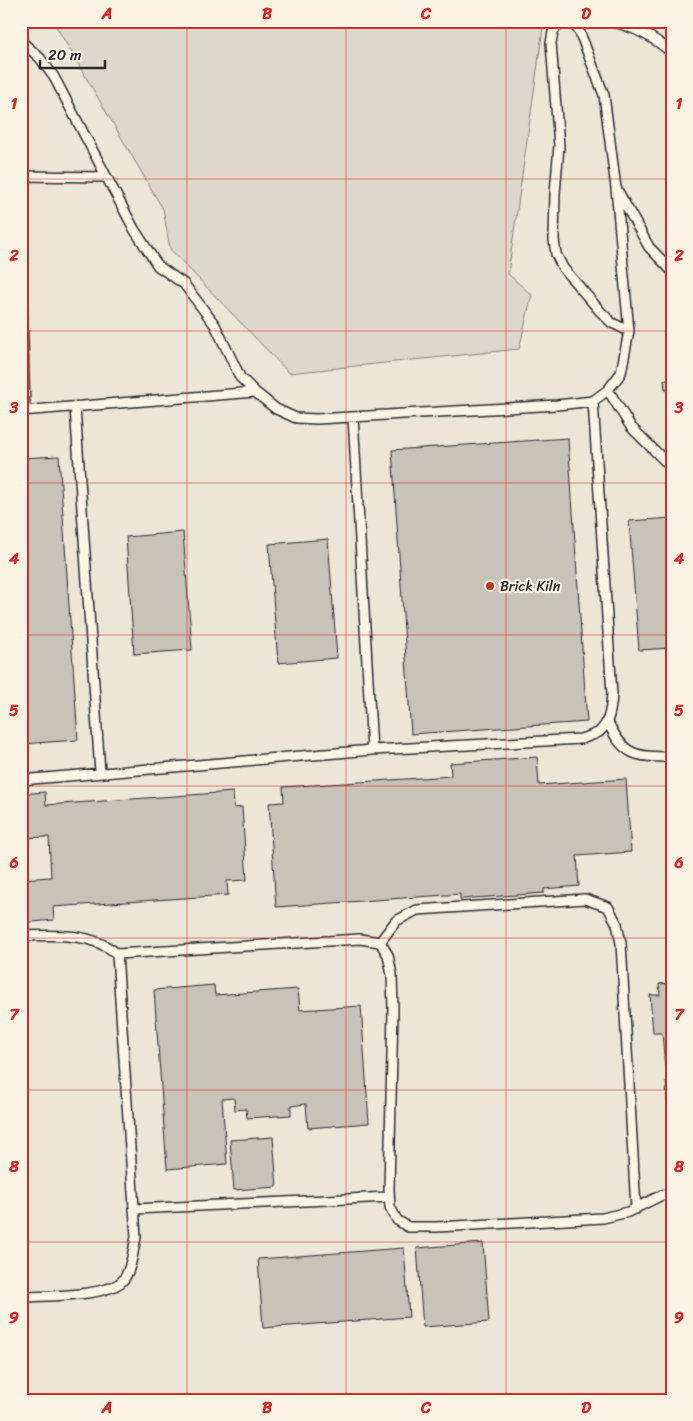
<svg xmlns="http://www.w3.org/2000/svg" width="693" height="1421" font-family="Sriracha,sans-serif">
<rect width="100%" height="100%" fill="#fcf5e5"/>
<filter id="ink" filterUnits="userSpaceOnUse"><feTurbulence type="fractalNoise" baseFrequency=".02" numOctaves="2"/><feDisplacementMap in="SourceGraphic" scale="10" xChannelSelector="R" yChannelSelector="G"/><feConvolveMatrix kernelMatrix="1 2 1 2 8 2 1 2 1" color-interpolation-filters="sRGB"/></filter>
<g filter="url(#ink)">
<!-- built -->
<path fill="#ece6d7" d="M21,21H672V1400H21Z"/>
<!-- green -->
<path fill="#ded8ca" stroke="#84827a" d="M53,21H544L508,274L532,295L519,349L289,373L170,249L163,209Z"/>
<!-- building -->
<path fill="#c8c3b7" stroke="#2b2b2b" d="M668,335H672V378Z
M664,380H672V390H665Z
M568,438L587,722L411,734L392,450Z
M59,456L78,740L21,744V458Z
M672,518V648L639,650L629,521Z
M183,532L192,650L134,654L126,537Z
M328,539L337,658L278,663L269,544Z
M537,757L539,785L626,779L631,852L577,856L579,886L544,889V893L460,899V894L276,907L269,803L284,802L283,787L451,776L450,763Z
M45,792L46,805L233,792L234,808L242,807L247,880L227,881L228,895L53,907L54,920L21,923V879L51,877L49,837L21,838V794Z
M672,983V1066L665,1067L662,1033H653L650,995H660L659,984Z
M214,985L215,995L298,989L300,1010L361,1006L369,1123L308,1128L306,1104L291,1106V1115L247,1118L246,1109L235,1110L234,1098L222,1099L227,1164L167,1169L154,990Z
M672,1081V1101L667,1102L666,1082Z
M273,1137L277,1187L234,1190L230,1140Z
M483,1243L489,1322L423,1327L417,1248Z
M404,1248L409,1317L263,1328L258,1259Z"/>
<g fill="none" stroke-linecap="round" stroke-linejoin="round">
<!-- lane casing -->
<g stroke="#2b2b2b" stroke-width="12">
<path id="lane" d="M560,21L553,32L551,43L559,146L555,193L554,240L556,254L563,268L600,311L612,323L629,331
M572,21L580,33L604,95L616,188L649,247L672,271
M609,21C632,26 654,37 672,53
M21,41L40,58L54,77L134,229L158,266L184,284L215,325L240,377L255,392L276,409L296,418L317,419L557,405L593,401L608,390L621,373L629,331L616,188
M21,176L106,177
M21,270L25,411
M608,390L631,427L672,468
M75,407L100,772
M21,411L255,392
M607,720C623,756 635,757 672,757
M372,750L581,739C586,737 595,735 599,732C610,723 611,707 612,694L593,401
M21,780L372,750L353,417
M21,936C53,935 92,932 117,954
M380,942L396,921L417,910L585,899L608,907L617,924L621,943L636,1209
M134,1209L389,1197
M21,1297C44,1296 111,1297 124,1279C132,1267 133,1251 136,1237L117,954L360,939L380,942L388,955L392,975L393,1010L389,1189L390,1207L397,1220L408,1227H437L603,1218L628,1212L662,1195L672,1194"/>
</g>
<!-- lane -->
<use href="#lane" stroke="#fcf5e5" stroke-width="9"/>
</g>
</g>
<!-- grid -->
<path fill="none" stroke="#d62828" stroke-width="1" stroke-opacity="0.55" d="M187,21V1400M346,21V1400M506,21V1400M21,179H672M21,331H672M21,483H672M21,635H672M21,786H672M21,938H672M21,1090H672M21,1242H672"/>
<!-- markers -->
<circle fill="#c8321e" stroke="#fcf5e5" stroke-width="2" cx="490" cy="586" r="5"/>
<g text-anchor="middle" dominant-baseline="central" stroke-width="4.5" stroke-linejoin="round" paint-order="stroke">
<!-- poi labels -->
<g font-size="14" fill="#2b2b2b" stroke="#fcf5e5" text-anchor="start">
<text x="500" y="586">Brick Kiln</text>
</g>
</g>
<!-- margin -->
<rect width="693" height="1421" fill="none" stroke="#fcf5e5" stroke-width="55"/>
<!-- scale -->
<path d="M40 60v8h65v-8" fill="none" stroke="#2b2b2b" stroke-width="2.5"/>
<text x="48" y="60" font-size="15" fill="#2b2b2b" stroke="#fcf5e5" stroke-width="4" paint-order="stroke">20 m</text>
<rect x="28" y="28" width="638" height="1366" fill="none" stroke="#d62828" stroke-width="2"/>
<g font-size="16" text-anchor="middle" font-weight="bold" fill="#d62828">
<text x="107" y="19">A</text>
<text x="267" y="19">B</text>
<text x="426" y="19">C</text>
<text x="586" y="19">D</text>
<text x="14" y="109">1</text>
<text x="679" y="109">1</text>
<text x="14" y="261">2</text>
<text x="679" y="261">2</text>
<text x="14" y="413">3</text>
<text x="679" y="413">3</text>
<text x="14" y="564">4</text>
<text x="679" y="564">4</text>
<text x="14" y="716">5</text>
<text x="679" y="716">5</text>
<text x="14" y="868">6</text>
<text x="679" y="868">6</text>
<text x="14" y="1020">7</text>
<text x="679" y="1020">7</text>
<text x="14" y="1172">8</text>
<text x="679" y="1172">8</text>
<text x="14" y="1323">9</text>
<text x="679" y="1323">9</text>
<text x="107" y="1413">A</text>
<text x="267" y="1413">B</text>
<text x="426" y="1413">C</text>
<text x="586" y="1413">D</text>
</g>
</svg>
